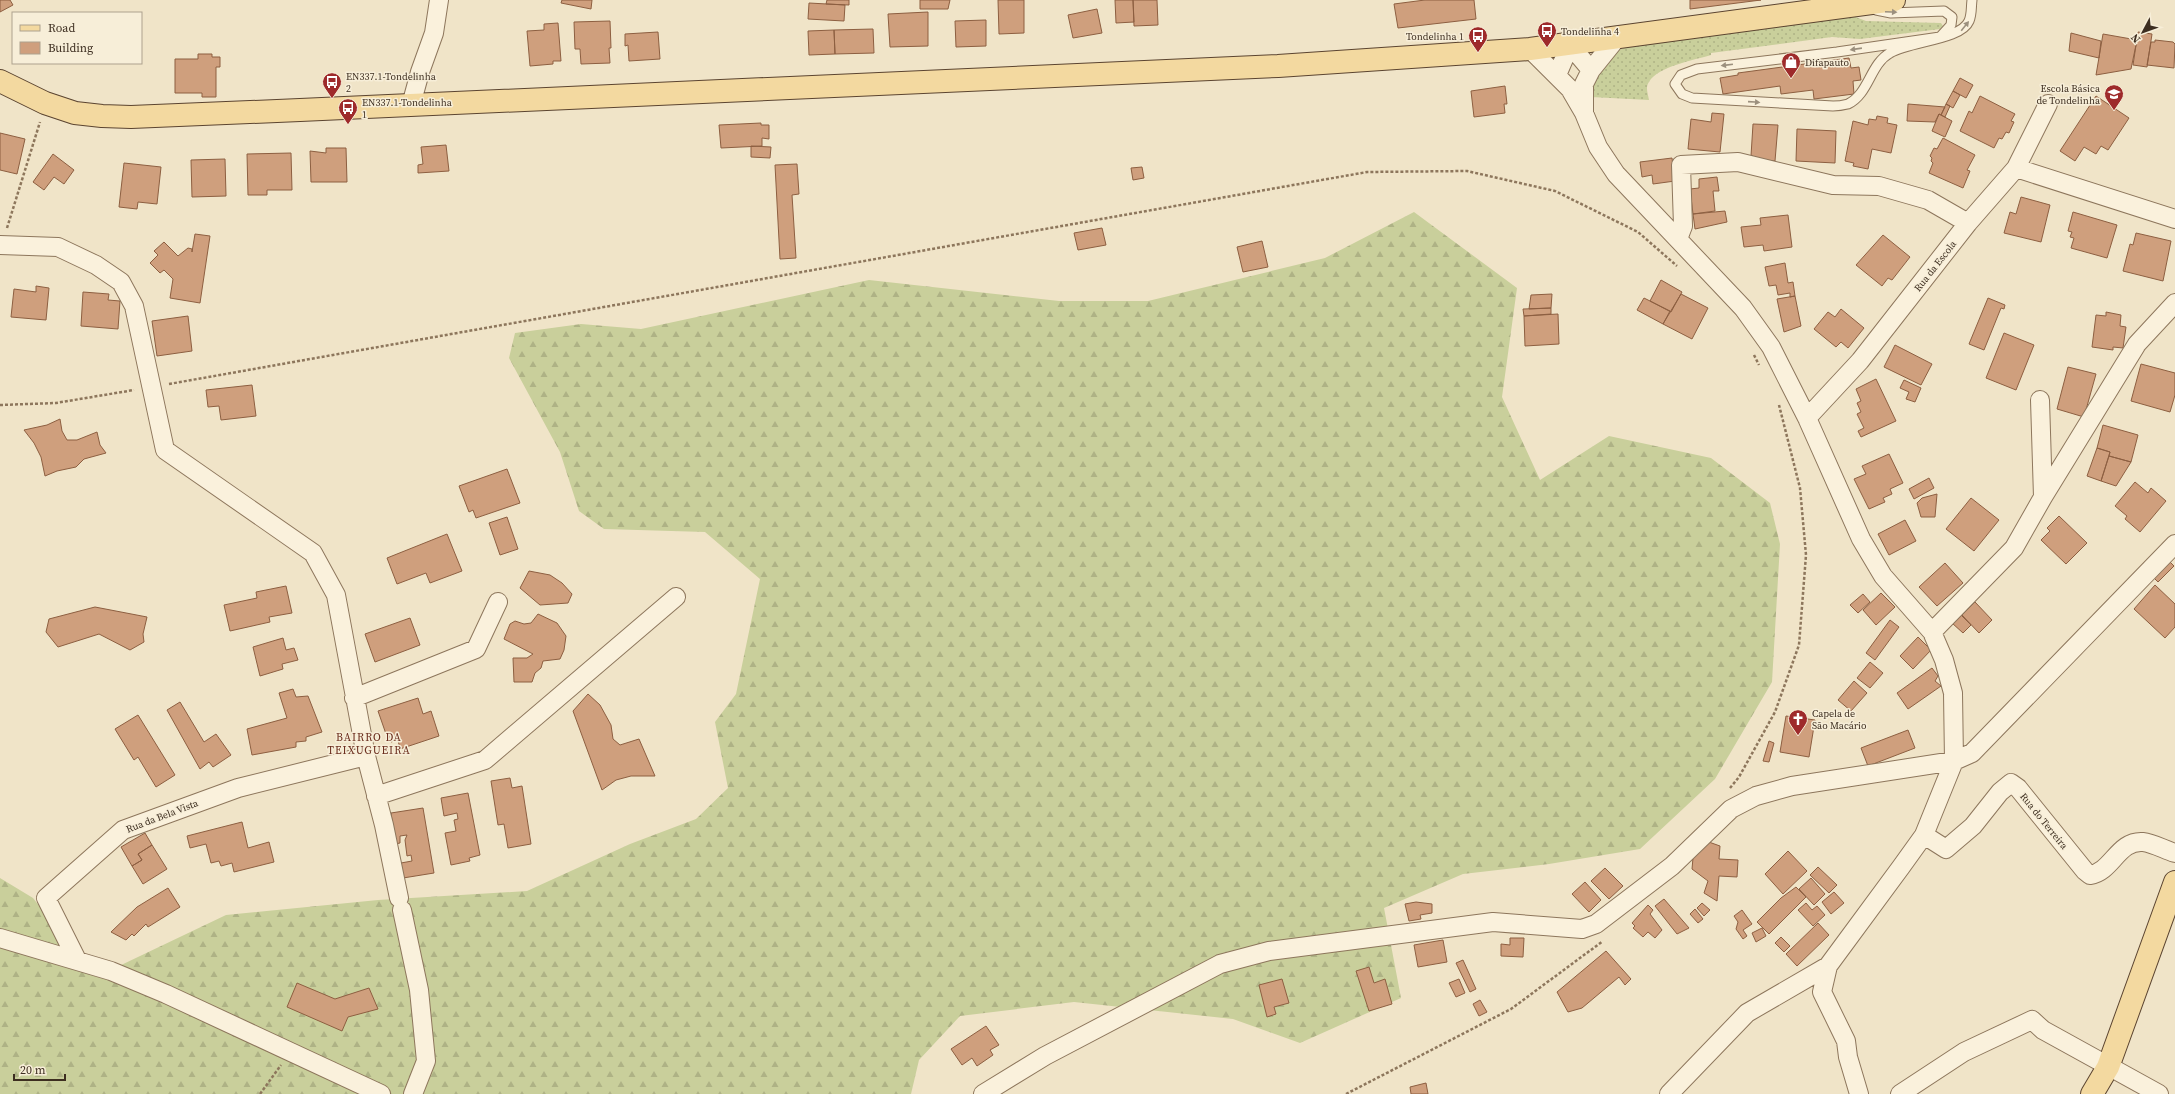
<svg xmlns="http://www.w3.org/2000/svg" width="2175" height="1094" font-family="'Source Serif 4',serif">
<defs>
<pattern id="grass-dots" width="8" height="8" patternUnits="userSpaceOnUse"><rect width="8" height="8" fill="#c9cf9b"/><path d="M2 2h.1M6 6h.1" fill="none" stroke="#aeb285" stroke-width="1.8" stroke-linecap="round"/></pattern>
<pattern id="forest-firs" width="22" height="20" patternUnits="userSpaceOnUse"><rect width="22" height="20" fill="#c9cf9b"/><path d="M5 1l3.5 6h-7zM16 11l3.5 6h-7z" fill="#aeb285"/></pattern>
</defs>
<rect width="100%" height="100%" fill="#f0e4c8"/>
<!-- grass -->
<path fill="url(#grass-dots)" d="M1853,16L1866,21L1941,23L1943,26L1940,29L1860,39L1832,37L1711,53V55C1695,60 1658,66 1649,82C1645,87 1648,94 1649,100L1591,97V83L1617,51L1626,47Z"/>
<!-- forest -->
<path fill="url(#forest-firs)" d="M1414,212L1517,288L1502,397L1540,480L1609,436L1711,458L1770,503L1780,544L1772,682L1715,779L1640,849L1549,864L1463,874L1384,908L1401,998L1300,1043L1233,1019L1074,1002L960,1016L919,1060L911,1094H0V878L33,898L96,977L226,915L378,900L527,891L630,844L696,819L728,788L715,722L736,694L760,579L705,532L604,529L579,511L560,452L509,358L515,333L581,324L641,329L869,280L1059,301H1148L1325,258Z"/>
<!-- building -->
<path fill="#cf9f7d" stroke="#8d5f41" d="M0,0H10L13,5L0,12Z
M562,0H592L591,9L561,3Z
M827,0H849V5L826,4Z
M920,0H950L948,9H920Z
M998,0H1024V33L999,34Z
M1115,0H1133L1134,22L1116,23Z
M1133,0H1157L1158,25L1134,26Z
M1425,0H1474L1476,19L1398,28L1394,4Z
M1690,0H1761L1690,9Z
M809,3L845,5L844,21L808,19Z
M1097,9L1102,33L1073,38L1068,15Z
M928,12V46L890,47L888,14Z
M986,20V46L956,47L955,21Z
M610,21L611,48H609L610,63L581,64L580,49H575L574,22Z
M558,23L561,61H553V64L530,66L527,31L544,30V24Z
M873,29L874,53L835,54L834,30Z
M834,30L835,54L809,55L808,31Z
M658,32L660,59L629,61L628,45L625,46V34Z
M2138,32L2152,34L2147,67L2133,65Z
M2071,33L2101,41L2099,58L2069,51Z
M2103,34L2137,40L2131,69L2096,75Z
M2155,40L2173,42L2175,44L2174,68L2147,65L2151,42H2155Z
M198,54H212V57H220V67H216V97H202V93H175V59H198Z
M1849,58L1851,68L1859,67L1861,80L1853,81L1854,94L1814,99L1813,90L1781,94L1780,86L1723,94L1720,78L1738,75V73Z
M1960,78L1973,85L1966,98L1953,91Z
M1505,86L1507,104H1504L1505,113L1474,117L1471,91Z
M1953,91L1960,95L1953,108L1946,104Z
M1980,96L2015,114L2011,121L2014,122L2009,133L2006,132L2002,139L1999,138L1994,148L1960,131L1969,111L1972,113Z
M2096,96L2129,118L2108,150L2101,146L2096,154L2084,147L2075,161L2060,151Z
M1908,104L1945,107L1941,115L1939,114L1935,122L1907,121Z
M1946,104L1950,106L1945,117L1941,115Z
M1712,113L1724,114L1720,152L1688,149L1691,119L1711,122Z
M1939,114L1952,121L1945,137L1932,131Z
M1877,116L1888,118L1887,123L1897,125L1891,153L1872,149L1868,169L1853,166L1854,163L1845,161L1853,121L1868,125L1869,119L1876,120Z
M761,123V125H769V139L762,138V146L721,148L719,125Z
M1753,124L1778,125L1775,161L1753,160V156H1751Z
M1797,129L1836,131L1835,163L1796,161Z
M0,133L25,139L17,174L0,170Z
M1943,138L1975,155L1967,170L1970,171L1963,188L1929,173L1933,163L1931,161L1932,158L1930,156L1934,148L1937,149Z
M446,145L449,171L418,173V165L423,164L421,147Z
M751,146L771,147L770,158L751,157Z
M326,148H346L347,182H311L310,151L326,153Z
M291,153L292,190H267V195H248L247,154Z
M53,154L74,170L64,184L54,177L44,190L33,182Z
M1672,158L1675,181L1653,184L1652,175L1642,177L1640,162Z
M225,159L226,196L192,197L191,160Z
M124,163L161,167L157,204L138,202L137,209L119,207Z
M797,164L799,194L792,195L796,258L780,259L775,165Z
M1142,167L1144,178L1133,180L1131,168Z
M1717,177L1719,191H1713L1715,211L1693,214L1690,189L1699,188V179Z
M2021,197L2050,205L2041,242L2004,233L2010,212L2016,214Z
M1725,211L1727,222L1695,229L1693,214Z
M2073,212L2117,225L2107,258L2071,248L2074,238L2070,237L2072,232L2068,231Z
M1788,215L1792,247L1764,251L1763,245L1744,247L1741,227L1761,225L1760,218Z
M1102,228L1106,245L1078,250L1074,233Z
M2136,233L2171,241L2163,281L2123,271L2130,244L2133,245Z
M195,234L210,236L200,303L170,298L173,279L164,270L160,273L150,263L158,255L154,251L164,242L178,256L188,248L192,249V252Z
M1883,235L1910,257L1892,280L1888,278L1882,286L1856,265Z
M1262,241L1268,267L1243,272L1237,247Z
M1785,263L1788,283L1793,282L1795,296L1790,297V293L1778,295L1776,285L1769,286L1765,267Z
M1661,280L1682,292L1671,312L1650,301Z
M36,286L49,288L46,320L11,317L14,289L36,292Z
M83,292L109,294L108,300L120,301L118,329L81,326Z
M1552,294L1551,308L1529,309L1531,295Z
M1681,294L1708,308L1692,339L1663,324Z
M1795,296L1801,326L1784,332L1777,299Z
M1644,298L1670,311L1663,324L1637,310Z
M1988,298L2005,305L2004,309L2001,308L1984,350L1969,344Z
M1551,308V314L1524,316L1523,309Z
M1841,309L1864,328L1848,348L1841,342L1836,347L1814,329L1828,312L1835,317Z
M2106,312L2121,315L2120,326L2126,327L2123,348L2113,347V350L2092,347L2096,315L2106,316Z
M1558,314L1559,344L1525,346L1524,316Z
M188,316L192,351L157,356L152,321Z
M2004,333L2034,345L2016,390L1986,378Z
M1895,345L1932,364L1921,385L1884,367Z
M2141,364L2175,373V395L2170,412L2131,401Z
M2068,367L2096,374L2084,417L2057,409Z
M1876,379L1896,421L1861,437L1858,431L1864,428L1857,414L1861,412L1857,403L1861,401L1856,389Z
M1904,380L1921,388L1915,402L1906,399L1909,392L1900,388Z
M252,385L256,416L221,420L219,406L208,407L206,390Z
M60,419L62,431L67,440H77L97,432L100,445L106,453L84,459L76,467L57,471L45,476L41,457L34,443L24,430L47,425Z
M2103,425L2138,435L2131,462L2109,456L2110,452L2097,448Z
M2097,448L2110,452L2101,481L2087,476Z
M1889,454L1903,483L1890,489L1892,494L1883,498L1885,502L1869,509L1854,479L1866,474L1862,466Z
M2109,456L2131,462L2116,486L2101,481Z
M507,469L520,503L476,518L473,510L469,512L459,486Z
M1929,478L1934,488L1914,499L1909,489Z
M2135,482L2148,493L2151,488L2166,501L2140,532L2125,519L2127,516L2115,506Z
M1937,494L1935,517H1921L1917,503L1922,498Z
M1971,498L1999,520L1974,551L1946,529Z
M2059,516L2087,543L2066,564L2041,540L2050,531L2047,528Z
M507,517L518,549L500,555L489,523Z
M1905,520L1916,541L1889,555L1878,534Z
M447,534L462,571L430,583L426,573L397,584L387,558Z
M2166,558L2174,566L2158,582L2150,574Z
M1945,563L1963,583L1937,606L1919,587Z
M529,571L550,575L562,583L572,594L568,603L540,605L520,588Z
M2155,585L2175,604V627L2165,638L2134,609Z
M286,586L292,613L269,617L270,622L230,631L224,605L257,598L256,592Z
M1881,593L1895,607L1876,625L1863,610Z
M1863,594L1870,602L1858,613L1850,605Z
M1975,602L1992,620L1979,633L1962,615Z
M95,607L147,617L143,634L144,642L130,650L99,634L58,647L46,632L49,619Z
M538,614L557,623L566,636L564,650L560,659L543,661L541,668L535,673L532,682H514L513,658H527L533,654L504,639L510,624L515,621L524,624L531,623Z
M1960,614L1971,625L1963,633L1952,623Z
M410,618L420,645L375,662L365,634Z
M1890,620L1899,627L1875,660L1866,653Z
M1918,637L1931,650L1913,669L1900,656Z
M283,638L286,650L294,648L298,660L282,664L283,669L260,676L253,647Z
M1870,662L1883,673L1870,688L1857,678Z
M1932,668L1938,676L1935,681L1941,686L1908,709L1897,693Z
M1854,681L1867,693L1851,711L1838,700Z
M293,689L296,697L308,696L322,732L306,737V741L296,742V747L252,755L247,729L287,718L279,693Z
M588,694L600,705L611,725L613,739L620,745L639,739L655,776H631L616,780L602,790L573,711Z
M418,698L423,714L431,711L439,736L400,749L398,740L391,742L389,734H386L378,711Z
M180,702L204,742L216,734L231,755L213,767L209,762L200,769L167,710Z
M138,715L175,775L156,787L138,757L134,760L115,729Z
M1786,716L1815,720L1809,757L1780,752Z
M1908,730L1915,748L1868,766L1861,748Z
M1769,741L1774,743L1769,762L1763,761Z
M510,778L512,788L522,786L531,844L508,848L504,824L498,825L491,781Z
M468,793L480,855L469,858L470,861L451,865L445,833L456,831L454,820L458,819L457,813L444,816L441,798Z
M423,808L434,873L403,878L401,863L412,861L411,855L407,856L405,840L407,835L400,836V843L395,844L391,813Z
M242,822L248,848L269,842L274,862L234,872L232,863L221,866L219,861L211,863L206,844L190,848L187,836Z
M145,833L152,845L138,854L142,860L132,866L121,847Z
M1706,841L1720,846L1719,859L1738,860L1737,877L1719,876L1717,901L1704,893L1708,881L1692,869L1693,858Z
M152,845L167,869L143,884L132,866L142,860L138,854Z
M1788,851L1807,871L1783,894L1765,874Z
M1818,867L1837,885L1829,893L1810,875Z
M1605,868L1623,886L1609,899L1591,881Z
M1811,878L1825,894L1814,905L1799,889Z
M1585,882L1601,900L1589,912L1572,894Z
M1796,887L1806,897L1769,934L1757,922L1781,898Z
M168,888L180,907L148,927L146,924L134,936L132,934L126,940L111,932L137,907Z
M1834,892L1844,903L1831,914L1822,902Z
M1664,899L1689,928L1677,934L1655,906Z
M1416,902L1432,904V913L1420,915L1421,919L1409,921L1405,904Z
M1702,903L1710,910L1704,916L1697,908Z
M1806,903L1812,910L1817,906L1825,915L1813,926L1798,910Z
M1648,905L1653,910L1650,914L1662,930L1655,938L1648,932L1643,937L1633,928L1635,926L1632,923Z
M1695,909L1703,919L1698,923L1690,914Z
M1742,910L1752,924L1743,930L1747,936L1743,939L1736,929L1738,922L1734,916Z
M1818,923L1829,935L1797,966L1786,954Z
M1762,928L1766,936L1756,942L1752,933Z
M1781,937L1790,946L1784,952L1775,943Z
M1510,938H1524L1523,957L1501,956V944L1510,945Z
M1443,940L1447,962L1418,967L1414,945Z
M1606,951L1631,979L1625,985L1619,977L1582,1008L1568,1012L1557,992Z
M1463,960L1476,989L1470,992L1456,963Z
M1369,967L1374,983L1385,979L1392,1004L1369,1011L1356,971Z
M1282,979L1289,1003L1274,1007L1276,1014L1267,1017L1259,985Z
M1459,979L1465,993L1456,997L1449,983Z
M297,983L335,999L369,988L378,1009L348,1017L342,1031L287,1007Z
M1480,1000L1487,1012L1479,1016L1473,1004Z
M986,1026L999,1045L990,1050L993,1055L977,1066L972,1058L962,1065L951,1049Z
M1426,1083L1428,1094H1411L1410,1087Z"/>
<g fill="none" stroke-linecap="round" stroke-linejoin="round">
<!-- lane casing -->
<g stroke="#8d765c" stroke-width="11">
<path id="lane" d="M1876,10L1891,13L1944,11L1952,17L1951,25L1940,37L1837,52L1697,69L1681,75L1675,84L1682,94L1692,98L1833,106C1838,106 1844,105 1848,104C1869,94 1870,64 1890,53C1910,41 1961,40 1969,21C1972,14 1971,7 1972,0"/>
</g>
<!-- street casing -->
<g stroke="#8d765c" stroke-width="20">
<path id="street" d="M1530,49L1570,89L1584,113L1598,147L1616,174L1743,308L1771,347L1807,418L1861,539L1883,576L1932,632L1944,660L1953,693L1954,761L1924,835L1901,867L1828,966L1747,1013L1669,1094
M1557,75L1570,45L1591,70
M411,105L420,72L434,33L439,0
M1584,112V84L1591,70L1616,39
M2016,168L2175,219
M1678,239L1683,226L1681,165L1738,162L1833,185L1879,186L1928,200L1968,223
M0,245L58,247L96,265L121,282L134,306L165,450L313,553L336,595L366,756L384,825L399,898
M2040,400L2043,497
M1807,418L1860,361L1968,223L2016,168L2048,104
M1932,632L2014,548L2043,497L2137,344L2175,303
M354,698L476,649L498,602
M376,796L485,760L676,597
M1924,835L1946,849L1973,826L2000,792L2011,783L2018,788L2085,871L2090,875C2112,872 2118,840 2143,842C2153,843 2165,850 2175,853
M402,910L419,990L426,1061L413,1094
M0,938L111,971L166,994L381,1094
M77,960L46,898L123,830L238,788L366,756
M1828,966L1822,992L1846,1041L1848,1057L1859,1094
M983,1094L1045,1056L1220,964L1269,951L1493,922L1582,929L1596,924L1672,866L1731,809L1756,796L1792,786L1954,761L1972,753L2175,544
M1900,1094L1964,1052L2032,1020L2043,1030L2159,1094"/>
</g>
<!-- primary casing -->
<g stroke="#5b4430" stroke-width="24">
<path id="primary" d="M0,81L45,103L75,113L102,116L131,117L300,110L1278,66L1530,49L1894,0
M2092,1094L2108,1067L2175,882"/>
</g>
<!-- path -->
<path stroke="#8d765c" stroke-width="2.5" stroke-dasharray="3 2" stroke-linecap="butt" d="M7,228L40,122
M1754,355L1759,365
M169,384L1367,172L1467,171L1555,191L1638,232L1677,266
M0,405L56,403L134,390
M1730,788L1739,777L1775,712L1799,645L1806,555L1800,488L1779,405
M260,1094L281,1065
M1346,1094L1511,1009L1603,941"/>
<!-- lane -->
<use href="#lane" stroke="#faf1dc" stroke-width="9"/>
<!-- street -->
<use href="#street" stroke="#faf1dc" stroke-width="18"/>
<!-- primary -->
<use href="#primary" stroke="#f3d9a0" stroke-width="22"/>
</g>
<!-- one-way arrows -->
<defs><path id="oneway-solid" d="M-6-.8H1V-3.2L6.5 0L1 3.2V.8H-6Z"/></defs>
<g fill="#9c907e">
<use href="#oneway-solid" transform="translate(1891 12) rotate(3)"/>
<use href="#oneway-solid" transform="translate(1965 26) rotate(-51)"/>
<use href="#oneway-solid" transform="translate(1856 49) rotate(172)"/>
<use href="#oneway-solid" transform="translate(1727 65) rotate(173)"/>
<use href="#oneway-solid" transform="translate(1754 102) rotate(4)"/>
</g>
<!-- icons -->
<defs>
<g id="bus-pin" transform="scale(1)"><path d="M0 17L-7.5 6A9.5 9.5 0 1 1 7.5 6Z" fill="#9e2a2b" stroke="#f7eed8"/><path d="M-5-6H5V4H4V6H2V4H-2V6H-4V4H-5ZM-3.5-4V0h7V-4ZM-3.5 1.2v1.5H-2V1.2ZM2 1.2v1.5H3.5V1.2Z" fill="#fff"/></g>
<g id="shop-pin" transform="scale(1)"><path d="M0 17L-7.5 6A9.5 9.5 0 1 1 7.5 6Z" fill="#9e2a2b" stroke="#f7eed8"/><path d="M-5-2.5h2.3a2.7 3.5 0 0 1 5.4 0H5L5.5 6h-11ZM-1.5-2.5h3a1.5 2.3 0 0 0-3 0Z" fill="#fff"/></g>
<g id="school-pin" transform="scale(1)"><path d="M0 17L-7.5 6A9.5 9.5 0 1 1 7.5 6Z" fill="#9e2a2b" stroke="#f7eed8"/><path d="M0-5L7-2L0 1L-7-2ZM-4 1L0 2.5L4 1V4Q0 6-4 4Z" fill="#fff"/></g>
<g id="church-pin" transform="scale(1)"><path d="M0 17L-7.5 6A9.5 9.5 0 1 1 7.5 6Z" fill="#9e2a2b" stroke="#f7eed8"/><path d="M-1.2-6h2.4v3.5h3.3v2.4h-3.3V6h-2.4V-.1h-3.3v-2.4h3.3Z" fill="#fff"/></g>
</defs>
<g fill-rule="evenodd">
<use href="#bus-pin" x="1547" y="31"/>
<use href="#bus-pin" x="1478" y="36"/>
<use href="#shop-pin" x="1791" y="62"/>
<use href="#bus-pin" x="332" y="82"/>
<use href="#school-pin" x="2114" y="94"/>
<use href="#bus-pin" x="348" y="108"/>
<use href="#church-pin" x="1798" y="719"/>
</g>
<g text-anchor="middle" dominant-baseline="central" stroke-width="3" stroke-linejoin="round" paint-order="stroke">
<!-- poi labels -->
<g font-size="10" fill="#3d2e20" stroke="#f7eed8" text-anchor="start">
<text x="1561" y="31">Tondelinha 4</text>
<text x="1464" y="36" text-anchor="end">Tondelinha 1</text>
<text x="1805" y="62">Difapauto</text>
<text x="346" y="76">EN337.1-Tondelinha<tspan x="346" dy="12">2</tspan></text>
<text x="2100" y="88" text-anchor="end">Escola Básica<tspan x="2100" dy="12">de Tondelinha</tspan></text>
<text x="362" y="102">EN337.1-Tondelinha<tspan x="362" dy="12">1</tspan></text>
<text x="1812" y="713">Capela de<tspan x="1812" dy="12">São Macário</tspan></text>
</g>
<!-- street labels -->
<g font-size="10" fill="#3d2e20" stroke="#f7eed8">
<text transform="translate(1935 266) rotate(-52)">Rua da Escola</text>
<text transform="translate(162 816) rotate(-21)">Rua da Bela Vista</text>
<text transform="translate(2044 821) rotate(51)">Rua do Terreira</text>
</g>
<!-- neighbourhood labels -->
<g font-size="11" letter-spacing="1" fill="#6b2e1e" stroke="#f7eed8">
<text x="369" y="737">BAIRRO DA<tspan x="369" dy="13">TEIXUGUEIRA</tspan></text>
</g>
</g>
<!-- legend -->
<rect x="12" y="12" width="130" height="52" fill="#f7eed8" stroke="#ada18e"/>
<rect x="20" y="25" width="20" height="6" fill="#f3d9a0" stroke="#ada18e"/>
<text x="48" y="32" font-size="12" fill="#3d2e20">Road</text>
<rect x="20" y="42" width="20" height="12" fill="#cf9f7d" stroke="#ada18e"/>
<text x="48" y="52" font-size="12" fill="#3d2e20">Building</text>
<!-- north arrow -->
<g transform="translate(2143 32) rotate(229)" stroke="#f7eed8" stroke-width="3" paint-order="stroke">
<path d="M0-3L7 15L0 10L-7 15Z" fill="#3d2e20"/>
<text y="-6" font-size="11" font-weight="bold" text-anchor="middle" fill="#3d2e20">N</text>
</g>
<!-- scale -->
<path d="M14 1074v6h51v-6" fill="none" stroke="#3d2e20" stroke-width="2"/>
<text x="20" y="1074" font-size="12" fill="#3d2e20" stroke="#f7eed8" stroke-width="3" paint-order="stroke">20 m</text>
</svg>
